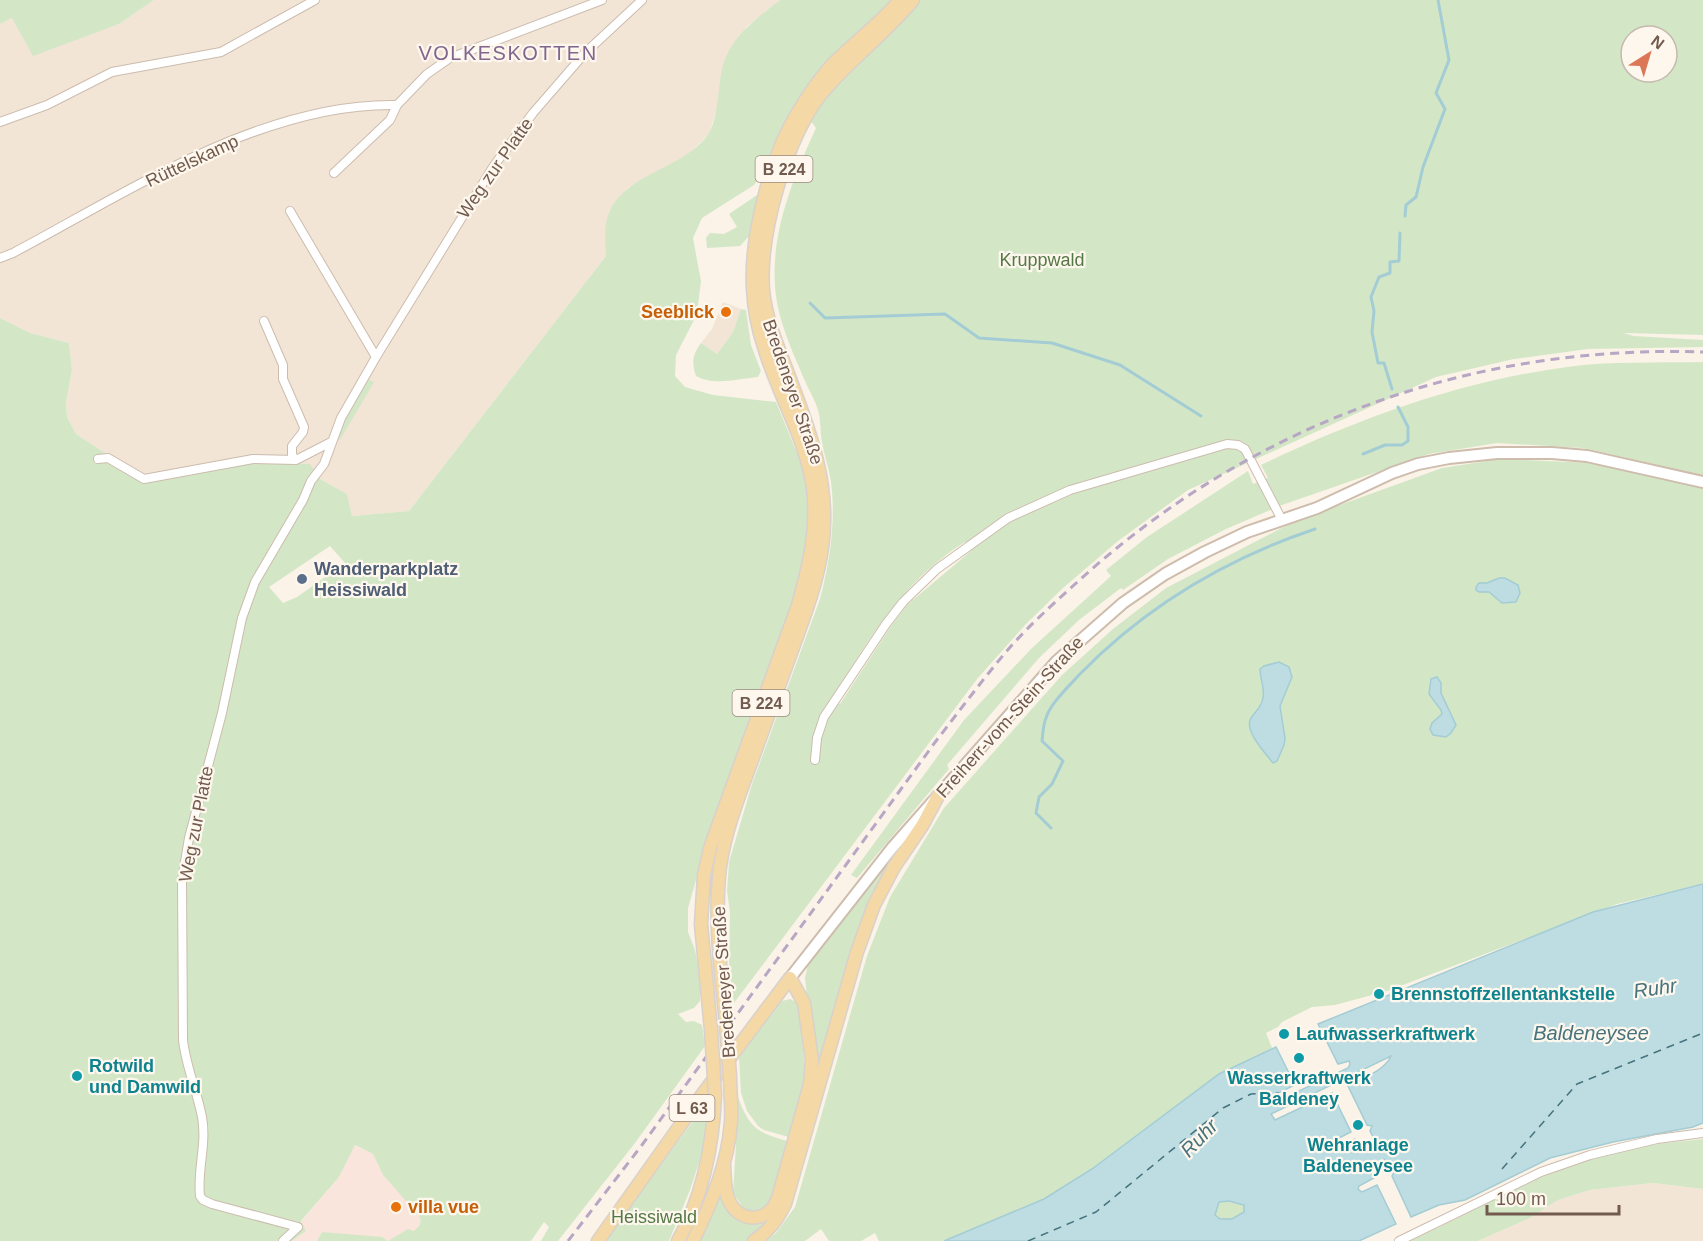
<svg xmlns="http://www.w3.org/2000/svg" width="1703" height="1241" font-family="Arial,sans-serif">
<rect width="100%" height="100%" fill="#fbf3e7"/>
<!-- residential -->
<path fill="#f2e5d6" d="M154,0H780L746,27L717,108L709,134L688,155L628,188L606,224V256L409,511L352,516L347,494L320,479L255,462L142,483L105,461L108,455L76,434L67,417L66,402L72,370L69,343L30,333L0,318V24L12,18L90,34L119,24Z
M723,302L741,309L733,332L717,354L701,343L712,329Z
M1653,1183L1703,1189V1241H1478L1530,1218L1558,1200L1590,1190Z"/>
<!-- commercial -->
<path fill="#fae5dc" d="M354,1145L373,1154L383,1175L419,1216L421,1221L419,1227L414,1231L388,1241L322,1232L317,1241H292L306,1231L301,1222L339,1177Z"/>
<!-- green -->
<path fill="#d3e7c7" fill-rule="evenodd" d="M0,0H154L119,24L33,56L12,18L0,24Z
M780,0H892L830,59L810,82L783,127L764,172L754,185L702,218L693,238L701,281L698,305L694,320L676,355L675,376L685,387L713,395L776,402L804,470L810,503L809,544L794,602L710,831L688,908V932L695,950L700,976V1001L694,1008L678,1014L686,1022L694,1021L702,1025L705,1046L635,1143L558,1241H541L549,1227L544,1222L531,1241H317L322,1232L382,1237L388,1241L408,1229L414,1231L419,1226L421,1221L419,1216L383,1175L373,1154L355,1145L339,1177L301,1221L306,1231L292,1241H0V318L30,333L69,343L72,370L66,402L67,417L76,434L108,455L105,461L142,483L255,462L310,464L320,479L347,494L352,516L409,511L606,256C606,246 604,234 606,224C615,174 680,172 707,136C718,122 718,87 722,69C730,37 756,19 780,0ZM330,546L345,563L297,597L283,603L269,587Z
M920,0H1703V335L1623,333L1634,336L1703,340V347L1588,349L1514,359L1436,377L1188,490L1118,541L1063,588L1026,624L977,679L734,1003L729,967L730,912L727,891L729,862L752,784L820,599C830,561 836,521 831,482C829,468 824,455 822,442C820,431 821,420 818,410C815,400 809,390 805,381C792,350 777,319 775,286C771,231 794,176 816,128L810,120C822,103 833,87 847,72C871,49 901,28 920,0ZM1631,36H1667V72H1631ZM965,542L971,551L907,605L891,626L840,704L831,699C838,686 848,673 856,660C885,614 918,571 965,542Z
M760,193L752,233L740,246L707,248L706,238L710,233L724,234L737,227L729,214Z
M741,309L746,310L751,345L761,371L758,377C737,379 714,386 696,376C691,362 693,354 701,343L717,354L733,332Z
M1703,362V475L1583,448L1497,443L1429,454L1282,505L1226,529L1168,559L1123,590L1121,588L1079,620L1039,658L947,765L949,769L857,878L851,875L964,720L1032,648L1111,576L1106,570L1147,537L1248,471L1253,484L1268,478L1261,465C1357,419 1460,381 1567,367C1610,361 1659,363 1703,362Z
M368,379L374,382L340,440L337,437L344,420Z
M1500,459L1594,463L1703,486V884L1617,904L1387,991L1335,1005L1312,1007L1282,1022L1278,1027L1266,1033L1272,1048L1219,1074L1092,1169L1044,1199L944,1241H879L875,1233L861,1241H829L821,1229L805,1241H766L776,1233L795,1207L867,956L890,897L944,808L1062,675L1113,629L1166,588L1293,522L1442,468Z
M901,847L816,1081L805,978L808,964Z
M790,999L798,1003L806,1076L792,1138L764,1130L758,1126L747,1111L741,1093L739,1057L782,1001Z
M736,1092C749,1127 754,1132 791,1142C785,1159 778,1201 763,1210C757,1213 750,1211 744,1209L733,1193L736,1144Z
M707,1102L708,1135L690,1190L669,1241H605Z
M1703,1139V1189L1653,1183L1590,1190L1558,1200L1530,1218L1478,1241H1410C1470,1213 1527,1180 1590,1158C1626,1146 1666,1143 1703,1139Z
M722,1182L740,1218L781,1205L753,1239L746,1241H699Z
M1229,1201L1244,1205V1212L1232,1219H1220L1215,1215L1219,1202Z"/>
<!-- water -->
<path fill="#bddde3" stroke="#a4ccd4" stroke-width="1.5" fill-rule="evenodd" d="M1499,578H1505L1518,585L1520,593L1516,602L1502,603L1489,592H1479L1476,590V587L1479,583H1487Z
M1279,662L1289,667L1292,677L1280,706L1285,738L1284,745L1277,761L1273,763C1266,754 1243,730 1251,718C1256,711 1262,706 1263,698C1265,688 1260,679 1260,669L1264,666Z
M1437,677L1441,683V693L1456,725L1451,733L1446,737L1433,735L1430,729L1432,723L1442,714L1441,710L1429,694L1431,679Z
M1703,884V1123L1693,1127L1613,1142L1550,1158L1465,1200L1439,1205L1411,1217L1392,1176L1394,1172L1390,1171L1370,1131L1372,1126L1367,1125L1348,1086C1363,1078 1384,1071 1391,1056L1271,1114L1275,1120L1332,1093L1351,1132L1337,1139L1336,1143L1341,1146L1355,1139L1374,1178L1359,1186L1358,1189L1362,1192L1377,1185L1396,1224L1359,1241H944L1044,1199L1092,1169L1219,1074L1276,1047L1292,1079L1299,1077L1301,1082L1266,1099L1269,1105L1348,1068L1350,1064L1349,1061L1338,1064L1318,1024L1593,912ZM1229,1201L1244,1205V1212L1232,1219H1220L1215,1215L1219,1202Z"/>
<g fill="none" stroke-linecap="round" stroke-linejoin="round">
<!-- stream -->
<path stroke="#a4ccd4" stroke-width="3" d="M1405,216L1406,205L1416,197L1423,167L1445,109L1436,93L1449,60L1438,0
M810,303L825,318L945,314L979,338L1052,343L1120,365L1201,416
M1392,389L1384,363H1378L1372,332L1374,311L1371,297L1379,277L1390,273V262L1399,261L1400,233
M1363,454L1385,445H1402L1408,441V427L1398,407
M1051,828L1036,813L1039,797L1052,784L1063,761L1042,741C1043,734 1043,725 1046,718C1050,704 1069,686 1079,675C1145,607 1226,559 1315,529"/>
<!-- river -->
<path stroke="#bddde3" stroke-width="16" d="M1343,1168L1399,1143"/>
<!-- ferry -->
<path stroke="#46737d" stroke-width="1.5" stroke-dasharray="8 6" stroke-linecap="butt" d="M1502,1169L1577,1084L1703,1033
M1028,1241L1096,1212L1223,1108L1251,1094L1279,1093"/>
<!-- minor casing -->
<g stroke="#ccbcae" stroke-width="10">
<path id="minor" d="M0,122L47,105L112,72L221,52L315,0
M334,173L390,120L397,105
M290,211L376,357
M0,258L13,253C128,192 263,102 397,105L427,74L450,58L602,0
M264,321L283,365V379L304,427L303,432L292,446V455L296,460
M98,459L108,458L144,479L253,459L296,460L331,442
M815,760L817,738L824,717L886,624L903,602L937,569L1008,518L1070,490L1227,444L1238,445L1245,449L1282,520
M283,1241L298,1227L212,1204L203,1200L200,1196C197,1170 207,1144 202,1117C197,1091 186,1067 183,1040L182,880L189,838L222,713L242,618L255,582L303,500L311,481L324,464L341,418L376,357L493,167L533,113L585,53L642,0
M1399,1241L1541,1172L1590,1155L1657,1139L1703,1133"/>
</g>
<!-- secondary casing -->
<g stroke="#cebcac" stroke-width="14">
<path id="secondary" d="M790,978L892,848L1057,661L1123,603L1165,574L1205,552L1247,532L1317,508L1392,473L1418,464L1449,458L1497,453H1552L1587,456L1703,482"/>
</g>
<!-- primary casing -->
<g stroke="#d8d1cd" stroke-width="15">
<path id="primary" d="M725,1013C720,967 715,922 719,876C722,841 736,804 748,771C762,732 777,692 791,653C803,619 817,585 822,548C831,488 811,434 790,379C779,349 766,321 763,290C759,233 786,139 821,94C849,60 885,34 913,0
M711,1030L701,924L704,875L710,848L798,605C809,566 818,528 813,488C806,438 778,395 764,347C758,329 754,308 753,289C750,238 770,158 797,114C807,97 818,81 831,66C853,43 879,25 900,0
M598,1241L699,1099L790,978L804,1003L812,1060L810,1084L778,1198C770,1221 743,1225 730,1203C724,1192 725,1178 724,1165
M678,1241C703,1196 713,1146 715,1095
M693,1241C711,1204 728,1164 731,1122C732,1107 730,1091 730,1076
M754,1241C769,1231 777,1220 785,1204L857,952L874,905L894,867L922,826L938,796"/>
</g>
<!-- minor -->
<use href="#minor" stroke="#fff" stroke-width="8"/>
<!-- secondary -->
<use href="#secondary" stroke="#fff" stroke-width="10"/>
<!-- primary -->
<use href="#primary" stroke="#f4d8a5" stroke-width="12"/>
<!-- rail -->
<path stroke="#b7a6c4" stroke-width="3" stroke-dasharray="9 6" stroke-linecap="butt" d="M568,1241L642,1145L936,741C961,709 985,676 1012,645C1031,624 1053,604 1074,585C1247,426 1468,344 1703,352"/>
<!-- primary-bridge casing -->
<g stroke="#d8d1cd" stroke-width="15" stroke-linecap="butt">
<path id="primary-bridge" d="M725,1013L730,1076
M711,1030L715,1095"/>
</g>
<!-- primary-bridge -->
<use href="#primary-bridge" stroke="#f4d8a5" stroke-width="12"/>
</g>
<!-- markers -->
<g fill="#e8710a" stroke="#fef7ed" stroke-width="2">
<circle cx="726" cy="312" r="6"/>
<circle cx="396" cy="1207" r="6"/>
</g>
<circle fill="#5c6f8a" stroke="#fef7ed" stroke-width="2" cx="302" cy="579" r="6"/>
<g fill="#0f9aa8" stroke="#fef7ed" stroke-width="2">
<circle cx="1379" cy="994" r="6"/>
<circle cx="1284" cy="1034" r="6"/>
<circle cx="1299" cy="1058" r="6"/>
<circle cx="77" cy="1076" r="6"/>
<circle cx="1358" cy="1125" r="6"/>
</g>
<g text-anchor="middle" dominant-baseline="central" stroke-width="4.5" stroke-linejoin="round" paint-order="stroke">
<!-- shield labels -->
<g fill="#fef7ed" stroke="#9c8a7e" stroke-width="1.5">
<rect x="755.5" y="156" width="57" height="26" rx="4.5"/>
<rect x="732.5" y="690" width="57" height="26" rx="4.5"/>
<rect x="669.5" y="1095" width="45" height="26" rx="4.5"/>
</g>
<g font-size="16" font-weight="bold" fill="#725b4e">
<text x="784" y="169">B 224</text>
<text x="761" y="703">B 224</text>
<text x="692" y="1108">L 63</text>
</g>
<!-- street labels -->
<g font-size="18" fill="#725b4e" stroke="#fef7ed">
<text transform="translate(192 161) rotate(-25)">Rüttelskamp</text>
<text transform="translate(495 168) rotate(-55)">Weg zur Platte</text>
<text transform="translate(793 392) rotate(71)">Bredeneyer Straße</text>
<text transform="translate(1010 717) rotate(-48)">Freiherr-vom-Stein-Straße</text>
<text transform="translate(196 824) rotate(-79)">Weg zur Platte</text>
<text transform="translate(724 982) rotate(-94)">Bredeneyer Straße</text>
</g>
<!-- park labels -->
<g font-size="18" fill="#547846" stroke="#fef7ed">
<text x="1042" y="260">Kruppwald</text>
<text x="654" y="1217">Heissiwald</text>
</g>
<!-- food labels -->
<g font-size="18" font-weight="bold" fill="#c56008" stroke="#fef7ed" text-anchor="end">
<text x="714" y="312">Seeblick</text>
<text x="408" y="1207" text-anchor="start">villa vue</text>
</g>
<!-- service labels -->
<g font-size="18" font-weight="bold" fill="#4e5e75" stroke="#fef7ed" text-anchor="start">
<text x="314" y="569">Wanderparkplatz<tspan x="314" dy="21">Heissiwald</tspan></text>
</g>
<!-- culture labels -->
<g font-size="18" font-weight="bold" fill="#0d838f" stroke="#fef7ed" text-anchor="start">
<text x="1391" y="994">Brennstoffzellentankstelle</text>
<text x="1296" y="1034">Laufwasserkraftwerk</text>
<text x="89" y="1066">Rotwild<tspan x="89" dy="21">und Damwild</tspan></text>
<text x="1299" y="1078" text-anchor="middle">Wasserkraftwerk<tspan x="1299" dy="21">Baldeney</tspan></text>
<text x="1358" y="1145" text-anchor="middle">Wehranlage<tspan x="1358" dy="21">Baldeneysee</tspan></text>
</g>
<!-- neighbourhood labels -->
<g font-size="20" letter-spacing="1.5" fill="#81668e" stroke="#fef7ed">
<text x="508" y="53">VOLKESKOTTEN</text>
</g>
<!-- water labels -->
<g font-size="20" font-style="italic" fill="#46737d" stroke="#fef7ed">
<text transform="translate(1655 988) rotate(-8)">Ruhr</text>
<text x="1591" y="1033">Baldeneysee</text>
<text transform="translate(1199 1138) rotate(-46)">Ruhr</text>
</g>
</g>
<!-- north arrow -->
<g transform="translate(1649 54) rotate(37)"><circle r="28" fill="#fef7ed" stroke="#c6b9ad" stroke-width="1.5"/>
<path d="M0-4.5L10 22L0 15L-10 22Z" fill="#db7656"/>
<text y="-9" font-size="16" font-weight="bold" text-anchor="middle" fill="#725b4e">N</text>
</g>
<!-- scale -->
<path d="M1487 1205v9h132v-9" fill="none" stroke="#725b4e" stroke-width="3"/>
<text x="1496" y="1205" font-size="18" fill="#725b4e" stroke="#fef7ed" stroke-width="4.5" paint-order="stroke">100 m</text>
</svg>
